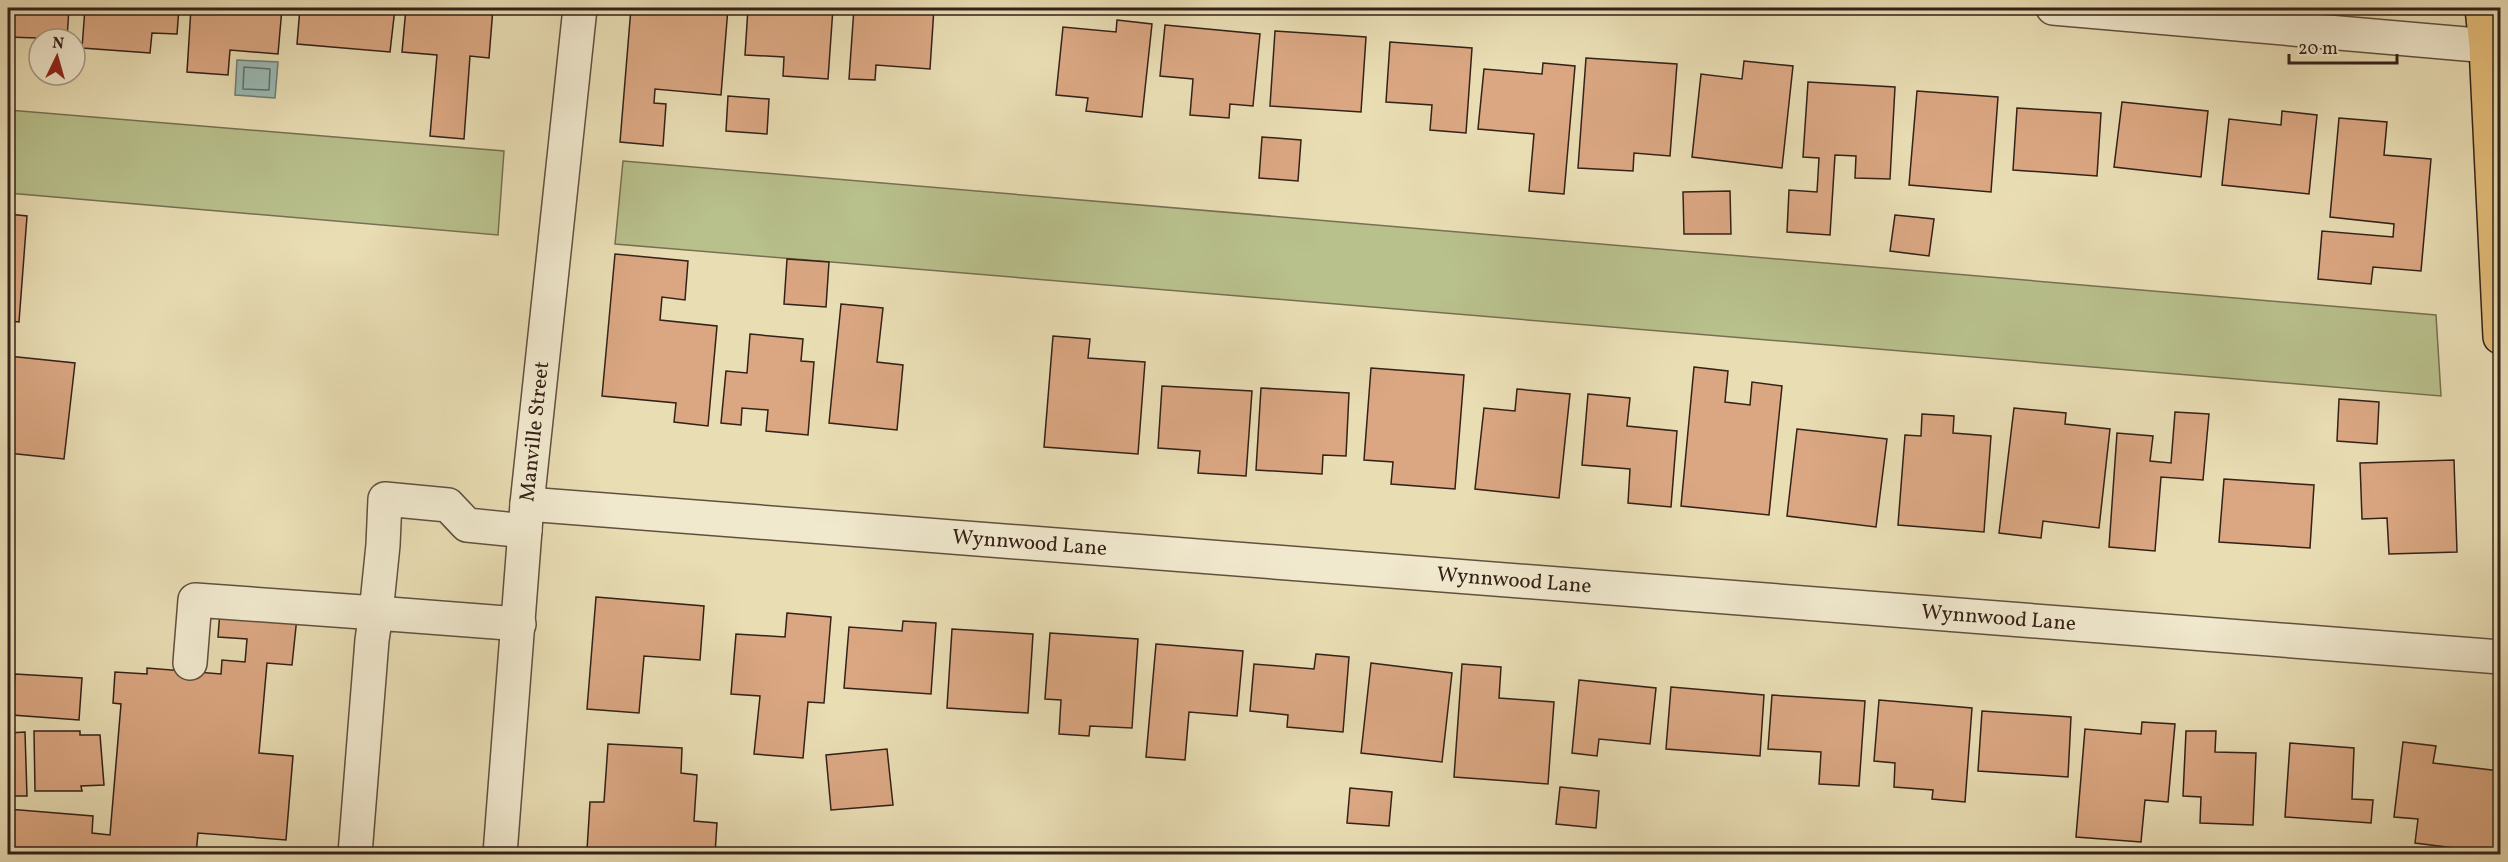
<svg xmlns="http://www.w3.org/2000/svg" width="2508" height="862" font-family="Vollkorn,serif">
<rect width="100%" height="100%" fill="#e9ddb4"/>
<filter id="stains"><feTurbulence type="fractalNoise" baseFrequency=".00333" numOctaves="4"/><feColorMatrix values="0 0 0 0 .2 0 0 0 0 .09 0 0 0 0 .02 0 0 0 .5 -.17"/></filter>
<radialGradient id="worn" r=".72"><stop offset=".6" stop-color="#630" stop-opacity="0"/><stop offset="1" stop-color="#630" stop-opacity=".3"/></radialGradient>
<!-- green -->
<path fill="#b8c08c" stroke="#767052" stroke-width="1.5" d="M8,110L504,151L498,235L8,193Z
M623,161L2436,315L2441,396L615,244Z"/>
<!-- water -->
<path fill="#99bab5" stroke="#717d76" stroke-width="1.5" d="M237,60L278,62L275,98L235,95Z"/>
<g fill="none" stroke-linecap="round" stroke-linejoin="round">
<!-- shore -->
<path stroke="#666e66" stroke-width="1.5" d="M244,67L270,69L269,90L243,89Z"/>
</g>
<!-- building -->
<path fill="#daa782" stroke="#342118" stroke-width="1.5" d="M8,8H69L67,39L8,37Z
M85,8H179L177,34L152,33L150,53L82,48Z
M191,8H282L278,54L230,50L228,75L187,72Z
M300,8H395L390,52L297,44Z
M406,8H493L489,58L470,56L464,139L430,136L437,55L402,52Z
M631,8H728L721,95L655,89L654,103L666,104L663,146L620,142Z
M748,8H833L828,79L783,76L784,57L745,55Z
M854,8H934L930,69L876,65L875,80L849,79Z
M1117,20L1152,24L1142,117L1086,111L1088,98L1056,95L1063,27L1116,32Z
M1165,25L1260,34L1253,106L1230,104L1229,118L1190,115L1193,79L1160,76Z
M1275,31L1366,37L1361,112L1270,106Z
M1390,42L1472,48L1466,133L1430,130L1432,105L1386,102Z
M1586,58L1677,64L1670,156L1634,153L1633,171L1578,168Z
M1744,61L1793,66L1782,168L1692,157L1701,74L1742,79Z
M1543,63L1575,66L1564,194L1529,191L1534,134L1478,129L1484,69L1542,74Z
M1808,82L1895,87L1890,179L1855,178L1856,156L1835,155L1830,235L1787,232L1789,190L1817,192L1819,158L1803,157Z
M1917,91L1998,97L1991,192L1909,185Z
M728,96L769,99L767,134L726,131Z
M2122,102L2208,111L2201,177L2114,167Z
M2017,108L2101,113L2097,176L2013,170Z
M2282,111L2317,115L2309,194L2222,185L2229,119L2281,125Z
M2339,118L2387,122L2384,155L2431,159L2421,271L2373,267L2371,284L2318,279L2322,231L2393,237L2394,224L2330,217Z
M1262,137L1301,140L1298,181L1259,178Z
M1730,191L1731,234H1684L1683,192Z
M8,214L27,216L19,322L8,321Z
M1895,215L1934,219L1929,256L1890,251Z
M615,254L688,261L685,300L662,297L660,320L717,326L708,426L674,422L676,403L602,396Z
M787,259L829,262L826,307L784,304Z
M841,304L883,308L877,362L903,365L897,430L829,423Z
M750,334L803,339L801,361L814,362L808,435L766,431L768,410L742,408L741,425L721,423L726,371L747,373Z
M1053,336L1090,339L1088,358L1145,362L1138,454L1044,447Z
M8,356L75,363L64,459L8,453Z
M1694,367L1728,371L1725,402L1750,405L1752,382L1782,386L1769,515L1681,506Z
M1371,368L1464,375L1455,489L1391,484L1393,462L1364,460Z
M1162,386L1252,391L1246,476L1198,473L1200,451L1158,448Z
M1261,388L1349,393L1346,456L1323,455L1322,474L1256,470Z
M1517,389L1570,394L1559,498L1475,489L1484,408L1515,411Z
M1588,394L1630,398L1627,426L1677,431L1671,507L1628,503L1630,469L1582,465Z
M2339,399L2379,402L2377,444L2337,441Z
M2014,408L2066,413L2065,424L2110,429L2099,528L2043,521L2041,538L1999,533Z
M2175,412L2209,414L2203,480L2161,477L2155,551L2109,547L2117,433L2153,436L2150,461L2171,463Z
M1922,414L1954,416L1953,433L1991,436L1984,532L1898,525L1905,435L1921,436Z
M1797,429L1887,439L1876,527L1787,516Z
M2454,460L2457,552L2389,554L2387,518L2362,519L2360,463Z
M2224,479L2314,485L2310,548L2219,542Z
M596,597L704,606L700,660L644,656L639,713L587,709Z
M8,600H11L9,646H8Z
M220,611L297,617L292,665L267,663L259,753L293,756L286,840L198,833L196,854H8V809L93,816L92,833L110,835L121,704L113,703L115,672L147,674V668L221,674L222,660L245,662L247,639L218,637Z
M787,613L831,617L824,703L808,702L803,758L754,754L760,696L731,694L736,634L785,637Z
M903,621L936,623L931,694L844,688L849,627L902,631Z
M952,629L1033,634L1028,713L947,708Z
M1050,633L1138,639L1132,728L1090,726L1089,736L1059,734L1061,700L1045,699Z
M1156,644L1243,651L1237,716L1189,712L1185,760L1146,757Z
M1316,654L1349,657L1343,732L1287,727L1288,715L1250,711L1254,664L1314,669Z
M1371,663L1452,673L1442,762L1361,753Z
M1462,664L1501,667L1499,698L1554,702L1548,784L1454,777Z
M15,674L82,678L79,720L12,715Z
M1579,680L1656,688L1650,744L1599,739L1597,756L1572,753Z
M1671,687L1764,695L1760,756L1666,749Z
M1772,695L1865,701L1859,786L1819,784L1821,752L1768,749Z
M1879,700L1972,708L1965,802L1932,799L1933,790L1894,787L1895,763L1874,761Z
M1982,711L2071,717L2068,777L1978,771Z
M2142,722L2175,724L2168,802L2145,800L2141,842L2076,837L2085,729L2141,734Z
M34,731H80V735H100L104,785L81,786L82,791H35Z
M2186,731H2216L2215,752L2256,753L2253,825L2200,823L2201,797L2183,796Z
M25,732L27,796H8V733Z
M2403,742L2436,746L2433,763L2500,771V824L2497,854H2462V849L2415,843L2418,819L2394,817Z
M2290,743L2354,748L2352,799L2373,800L2371,823L2285,817Z
M608,744L682,748L681,773L697,775L694,821L717,823L715,854H659L587,850L590,802H604Z
M887,749L893,805L831,810L826,755Z
M1560,787L1599,791L1596,828L1556,824Z
M1350,788L1392,792L1389,826L1347,823Z"/>
<g fill="none" stroke-linecap="round" stroke-linejoin="round">
<!-- minor casing -->
<g stroke="#61503f" stroke-width="36">
<g id="minor">
<path d="M2053,8L2500,47"/>
<path id="s1" d="M527,504L2500,657"/>
<path d="M190,663L195,600L376,613L383,545L385,499L448,505L467,525L525,531"/>
<path d="M355,854L372,640L376,613L519,624"/>
<path id="s2" d="M500,854L527,504L580,8"/>
</g>
</g>
<!-- major casing -->
<g stroke="#342118" stroke-width="36">
<path id="major" d="M2482,8L2486,46L2500,337"/>
</g>
<!-- minor -->
<use href="#minor" stroke="#f1e9ce" stroke-width="33"/>
<!-- major -->
<use href="#major" stroke="#e4be7a" stroke-width="33"/>
</g>
<g text-anchor="middle" dominant-baseline="central" stroke-width="4.5" stroke-linejoin="round" paint-order="stroke">
<!-- street labels -->
<g font-size="21" fill="#342118" stroke="#f1e9ce">
<text stroke="none"><textPath href="#s2" startOffset="424">Manville Street</textPath></text>
<text stroke="none"><textPath href="#s1" startOffset="504">Wynnwood Lane</textPath></text>
<text stroke="none"><textPath href="#s1" startOffset="990">Wynnwood Lane</textPath></text>
<text stroke="none"><textPath href="#s1" startOffset="1476">Wynnwood Lane</textPath></text>
</g>
</g>
<!-- margin -->
<rect width="2508" height="862" fill="none" stroke="#e9ddb4" stroke-width="30"/>
<rect x="9" y="9" width="2490" height="844" fill="none" stroke="#342118" stroke-width="3"/>
<rect x="15" y="15" width="2478" height="832" fill="none" stroke="#342118" stroke-width="1.5"/>
<!-- north arrow -->
<g transform="translate(57 57) rotate(5)"><circle r="28" fill="#f1e9ce" stroke="#a59985" stroke-width="1.5"/>
<path d="M0-4.5L10 22L0 15L-10 22Z" fill="#8f2418"/>
<text y="-9" font-size="16" font-weight="bold" text-anchor="middle" fill="#342118">N</text>
</g>
<!-- scale -->
<path d="M2289 54v9h108v-9" fill="none" stroke="#342118" stroke-width="3"/>
<text x="2298" y="54" font-size="18" fill="#342118" stroke="#f1e9ce" stroke-width="4.5" paint-order="stroke">20 m</text>
<rect width="100%" height="100%" filter="url(#stains)"/>
<rect width="100%" height="100%" fill="url(#worn)"/>
</svg>
